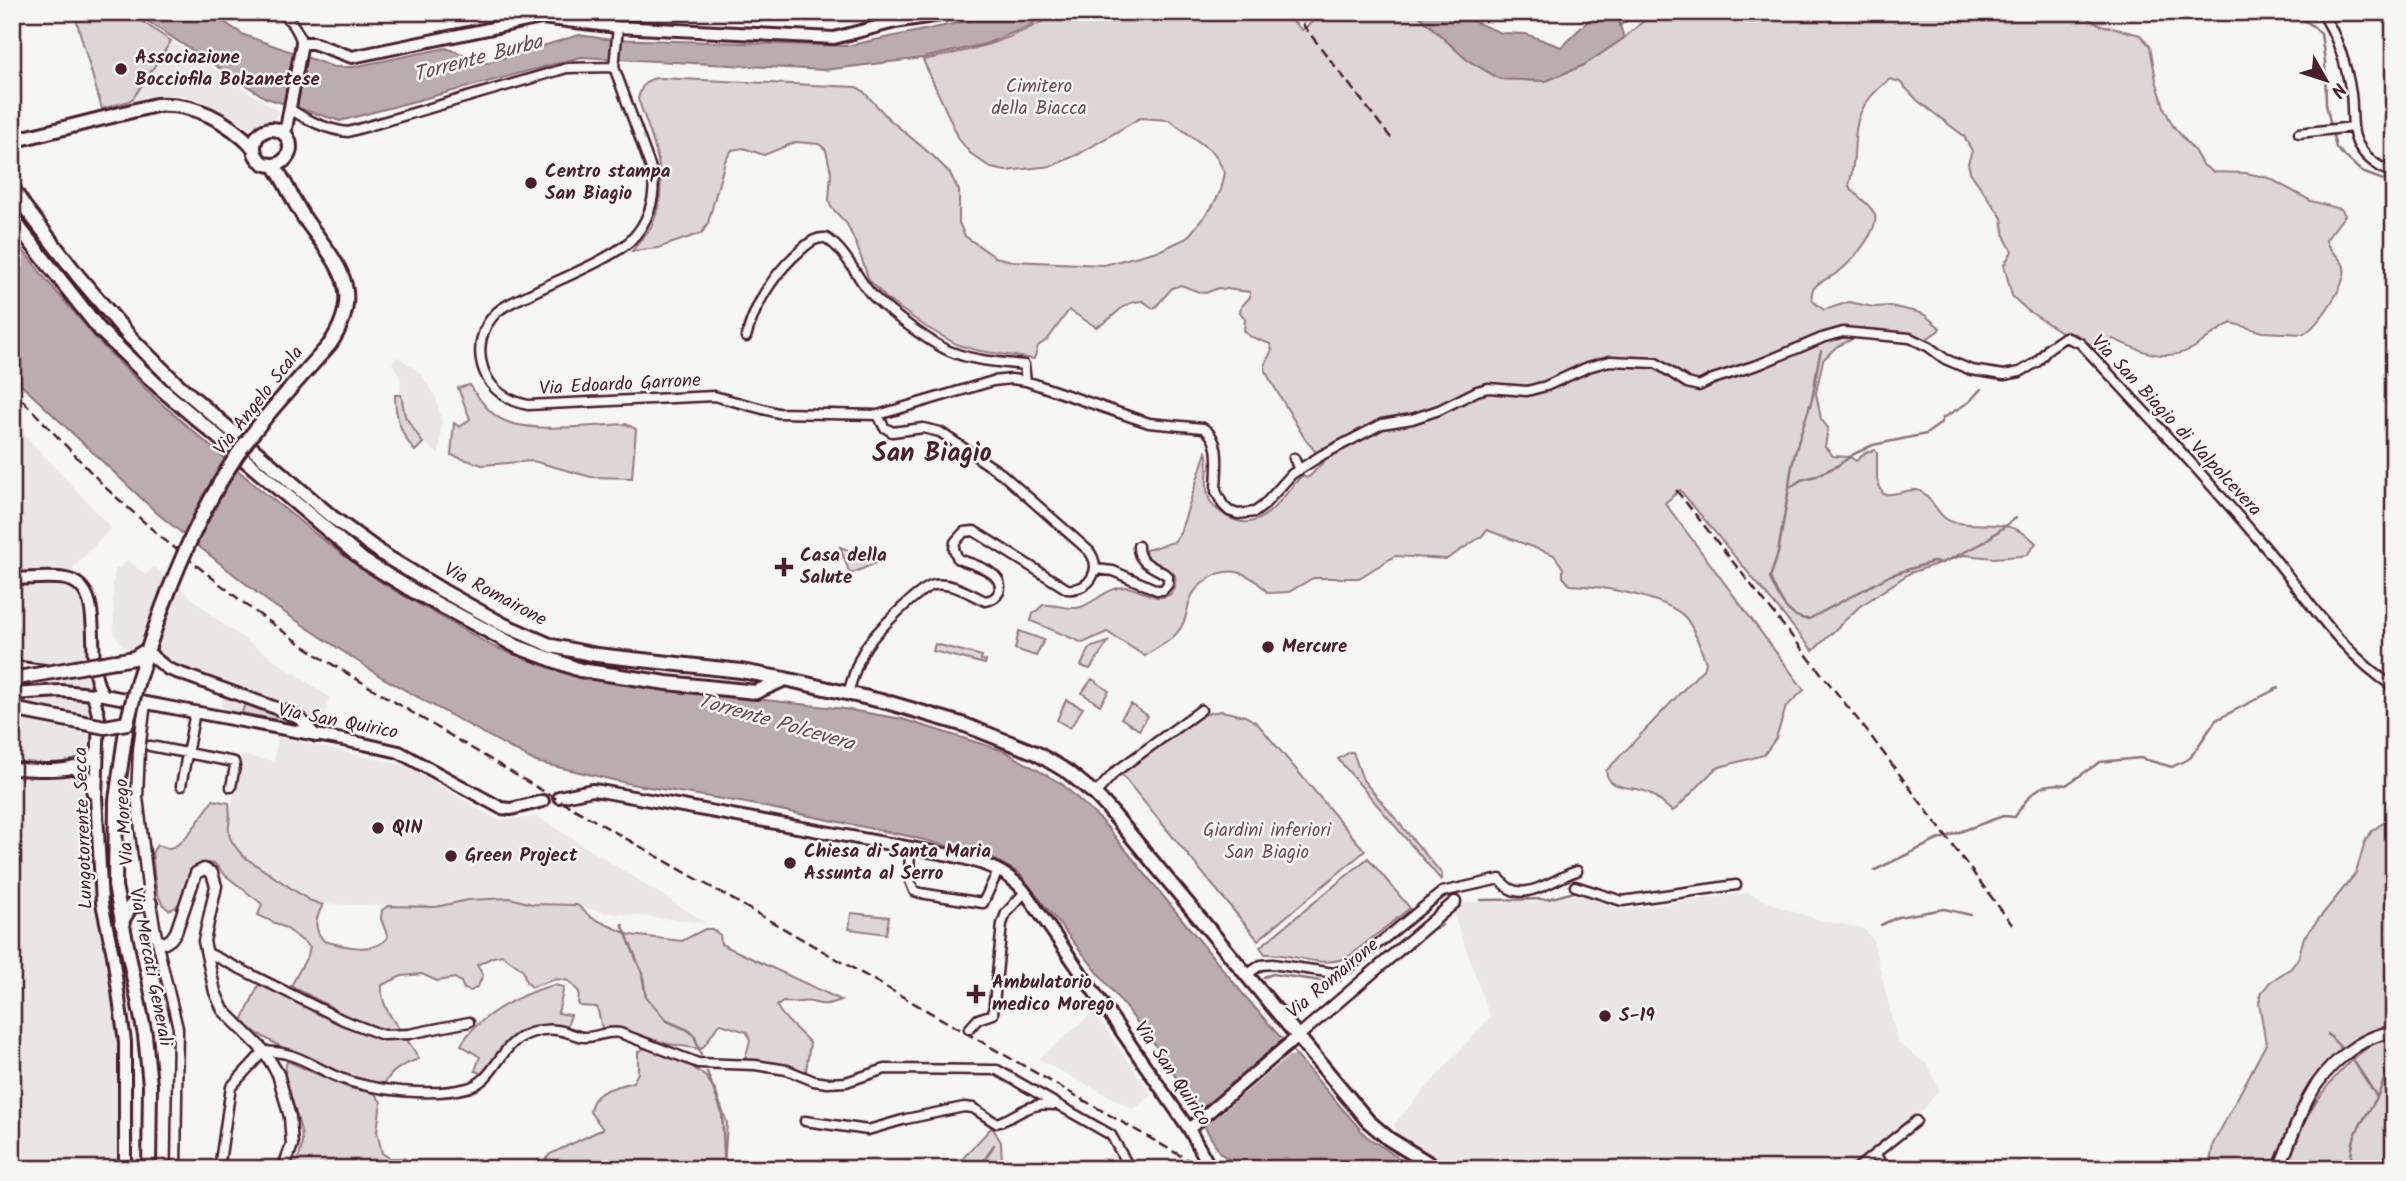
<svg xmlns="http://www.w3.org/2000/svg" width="2406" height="1181" font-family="Kalam,sans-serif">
<rect width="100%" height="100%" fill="#f6f6f2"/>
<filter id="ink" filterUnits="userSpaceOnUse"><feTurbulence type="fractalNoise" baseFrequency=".0143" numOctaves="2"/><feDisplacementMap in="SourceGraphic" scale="14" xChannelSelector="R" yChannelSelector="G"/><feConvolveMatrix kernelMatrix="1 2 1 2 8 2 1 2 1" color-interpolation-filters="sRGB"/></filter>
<g filter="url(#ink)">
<!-- built -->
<path fill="#e9e6e3" d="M567,12H896L851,24L598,18Z
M171,41L279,112L270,126H247L195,98L180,95L157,96L128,104Z
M398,357L420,373L435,396L442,421L439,455L418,437L405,416L400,398L401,380L392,362Z
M12,421L111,528L72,569L84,577L97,593L99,603L107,898L129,997L136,1124L131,1169H12Z
M127,560L146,575L154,566L221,623L329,697L323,724L285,707L247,696L242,713L224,710L221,705L225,689L161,668L122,645L114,633L113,583L116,569L122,567Z
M278,737L407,766L497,820L538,817L706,923L603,912L577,905L532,904L510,898L468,900L436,907L317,904L249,863L235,848L227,831L241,755L274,761Z
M1749,893L1780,907L1822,921L1863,928L1873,940L1898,1043L1928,1065L1939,1089L1925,1108L1853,1169H1454L1399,1135L1394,1124L1490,1017L1452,909L1468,902L1530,900L1531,903L1581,894L1622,910Z
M1094,1012L1152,1096L1133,1109L1038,1059Z"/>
<!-- green -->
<path fill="#ddd6d5" stroke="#947a80" stroke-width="2" d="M74,12H128L171,41L134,97L129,101L102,109Z
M1058,12H1283L1302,30L1314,21L1307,12H1415L1466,59L1500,79L1546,81L1584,65L1624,38L1646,19L1678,12H2075L2101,25L2140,35L2150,46L2156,80L2165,110L2173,126L2194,150L2202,164L2213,172L2246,173L2269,178L2311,201L2341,209L2345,215L2326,240C2328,252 2341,256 2344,267C2348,284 2318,325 2304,334L2262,332L2232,323C2216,330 2209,338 2195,347C2167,364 2140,351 2113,339L2098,350L2076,334L2061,332L2027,310L2012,296L2004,265L2012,251L2005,238L2002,218L1970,172L1968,163L1972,151L1964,136L1918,101L1900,82L1890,79C1842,115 1862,137 1849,186C1855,196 1871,204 1875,215C1879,231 1850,264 1837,273C1830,278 1813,283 1812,293C1810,302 1819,306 1824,310L1849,302L1874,307L1890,306L1917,312L1925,315L1940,328L1938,331L1925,340L1873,329L1836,347L1823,360L1816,393L1821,419L1828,428L1825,447L1833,456L1850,457L1856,461L1866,452L1875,450L1877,453V480L1883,494C1897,496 1907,489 1916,490C1932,492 1936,518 1953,522C1985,529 2009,516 2036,543L2027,555L2020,556L1994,558L1964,555L1910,573L1859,607L1813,651L1680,490L1665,503L1804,690L1786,707L1776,738L1764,755L1716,768L1676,809L1672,811C1664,805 1657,797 1649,793C1635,785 1608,792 1606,771L1705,667L1706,662C1700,649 1695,628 1685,617C1664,596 1599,586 1570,585L1563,577V568L1554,555L1487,530L1482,536L1447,559L1395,556L1359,578H1313L1289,592L1268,593C1249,571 1227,563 1203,583C1198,587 1192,594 1190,600C1186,613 1186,623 1176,634C1169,643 1154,649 1145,656L1107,632L1083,643L1031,621L1033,614L1043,605C1054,603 1070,611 1081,607C1097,601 1108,587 1126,587C1139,588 1156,603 1169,595C1175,591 1176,582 1175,575L1152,561L1145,554L1146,550L1174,542L1180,533L1206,452C1211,465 1204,481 1208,495C1210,505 1217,510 1225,515C1259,539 1281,498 1302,475L1307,478C1314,474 1317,467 1324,462L1305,439L1265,371V364L1272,350L1270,344L1249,336L1244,331L1245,319L1240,312L1241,307L1250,297V292L1218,288L1206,293L1199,292L1181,285L1172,288L1154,309L1143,301C1117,302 1116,320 1096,327L1069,310L1048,339L1038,346L1034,359L980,351L958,345L926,327L887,299L869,280L857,246L847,224L831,207L829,200L831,172L826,150L819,144L796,142L764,155L743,148L732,150L725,161L708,223L702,233L658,248L632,251C638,243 647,234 652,225C672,182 653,140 638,99C641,86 646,78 660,78L856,87L862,90L889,119L934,157L950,173L959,191V223L965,236L995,257L1012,261L1104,265L1161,250L1187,238L1212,207L1221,190L1225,173L1214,153L1169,120L1140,118L1079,154L1052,166L1006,171L991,168L970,153L959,139L923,60C973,50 1015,40 1058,12Z
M470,385C479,398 488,413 503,420C531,434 594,425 626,424L636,429L632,478L591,477L533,461L482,465L451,455L454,423L460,427L470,419L458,388Z
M395,395H401L405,416L423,443L415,451C401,435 395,417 395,395Z
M840,547L879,562L850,574Z
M1019,631L1044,640L1036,656L1015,649Z
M1108,642L1090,669L1081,666L1089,648Z
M935,644L982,656L981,660L986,661L985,664L933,651Z
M1092,679L1109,691L1100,705L1082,693Z
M1066,700L1083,708L1070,728L1057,720Z
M245,703L290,717L294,722L293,723L242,713Z
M1131,704L1148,716L1139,730L1121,718Z
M1221,711L1245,716L1257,723L1365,851L1258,940L1121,774C1151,750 1182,715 1221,711Z
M1350,752H1353L1363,780L1442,874L1441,880L1338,759Z
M213,800L229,803C233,832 219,829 244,857L309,900L323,905C315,918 313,929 324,941C342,946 376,955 388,937L381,919L382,910L388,906L436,907L468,900L510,898L532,904L577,905L592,918L630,935L682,941L705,929H712L720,935L721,944L841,1000C817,1010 818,999 800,1002C793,1002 790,1003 783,1002L777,1006C782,1019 801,1032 810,1043L806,1071L802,1072L745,1059L750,1041L747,1032L721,1024C711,1031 710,1041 701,1049L668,1044L620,1029L602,1028L597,1007L580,1006L578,1003L579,992L569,981L556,979L532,987L526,982L523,970L502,955L493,957L477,965L483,975L478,986L471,991L464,989L461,982L455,978L437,981L422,974L402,976L382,985C379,1013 408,1035 419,1059C404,1064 392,1070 384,1084C332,1075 286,1052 241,1023L259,984L328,1016L331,1007L291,986L308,955L310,947L286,928L258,915L262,904L225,875L215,864C177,859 196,903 169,910C153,900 155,871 152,853L157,845C161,846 165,848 169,848C184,847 205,811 213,800Z
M2394,815V1028C2357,1029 2325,1065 2306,1094C2292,1116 2284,1145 2273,1169H2209L2213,1144L2266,1044L2259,1002L2262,992L2270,982L2291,968L2298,959L2304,937L2356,873L2365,841L2372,831Z
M1368,858L1410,908L1348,957C1319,970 1294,952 1265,954L1260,947Z
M851,913L889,917L886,934L849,929Z
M554,985L564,987L558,1013L571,1015L567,1027C518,1020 509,1040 483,1074L475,1071L480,1057L461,1045C477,1016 522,993 554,985Z
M2384,1037L2394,1038V1169H2283C2307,1111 2329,1070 2384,1037Z
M647,1047L685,1061L706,1077L715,1090L727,1123L724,1169H549L543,1162L550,1154L603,1129L590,1112C592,1089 615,1088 633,1082L638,1073V1052Z
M287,1061L349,1088L374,1093L381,1102L377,1131L382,1153L390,1158H404L413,1169H292C295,1164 298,1159 300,1154C310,1122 277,1091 287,1061Z
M992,1127L1001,1142L1002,1161L1016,1169H953Z"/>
<!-- water -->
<path fill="#bbadae" stroke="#8e747a" stroke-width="2" d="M133,12H209L244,35L334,67H353L446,48L486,63L579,35L605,39L846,46L992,16L1001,12H1050L1027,27L985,44L923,58L824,70L581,57L340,121L266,98Z
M1415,12H1462L1470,20L1501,33L1526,34L1561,47L1591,18L1592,12H1616L1624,38L1584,65L1546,81L1500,79L1466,59Z
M12,236L48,282L103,346L155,398L256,486L332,547L385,585L494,647L570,675L644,686L844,709L902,719L1004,751L1062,784L1102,821L1243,994L1366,1136L1415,1169H1242L1220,1153L1163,1055L1019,873L988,856L908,836L746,803L631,784L536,762L383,678L270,603L158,514L12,376Z"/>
<!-- pier -->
<path fill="#f6f6f2" d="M1280,1038L1295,1055L1289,1056L1204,1127L1196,1114L1279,1044Z"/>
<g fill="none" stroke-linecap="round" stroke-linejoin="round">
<!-- stream -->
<path stroke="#8e747a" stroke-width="2.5" d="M2234,12L2265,21L2287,14L2301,18L2313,26L2321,34L2325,61L2326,104L2336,148L2362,172L2394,184
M1619,26L1639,12
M1981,389L1969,402L1943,418L1940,424L1926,434L1873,445L1854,454L1837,466L1816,476L1801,480L1789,488L1778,553L1770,578C1778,595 1786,619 1809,619L1891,575L1932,562L1942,563L1981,544L2016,518
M1789,488C1791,457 1803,429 1812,399C1816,383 1816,367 1821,351
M2390,650L2394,648
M1875,870L1935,841L2003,816L2015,817C2028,795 2039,781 2066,785L2100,762L2140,758L2172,767L2190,758L2216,720L2278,688
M1481,900L1548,899L1578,891
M622,924L642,973L646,997L667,1021L688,1030L694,1035L701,1055
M1881,925L1898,917L1944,909L1971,915
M1436,929L1442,925
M1264,977L1273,974L1328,982L1341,981
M1367,985L1373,980
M2394,1019V1026
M2328,1034L2341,1048
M2351,1057L2376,1095
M707,1072L722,1112L725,1169
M979,1169L994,1145
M2351,1169C2350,1130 2361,1127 2377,1097C2385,1081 2390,1060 2394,1043"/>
<!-- minor casing -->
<g stroke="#4a1f2b" stroke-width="13">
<path id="minor" d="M279,12C292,21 297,28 302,43
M2321,12C2337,34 2347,67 2351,94C2353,108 2351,124 2355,137C2360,154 2378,168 2394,173
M618,27L614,67L653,174C656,199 648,224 629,242C607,261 557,280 530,294C519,299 506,304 497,312C481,327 476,350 484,371C491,390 508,401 528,405L714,396L778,413L878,415L993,381L1011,379L1026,381L1149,423L1203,428C1223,440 1216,470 1216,491L1223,505L1229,511L1238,514L1255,512L1263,506L1292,474L1322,455L1382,424L1412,419L1439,410L1477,391L1488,388L1527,391L1546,386L1588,367L1610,361L1656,363L1687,383L1699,386L1713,379L1760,364L1822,338L1843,332L1910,338L1929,347L1945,359L1971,370L2004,375L2020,372L2037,362L2049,348L2065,337L2080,343C2144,410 2205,477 2265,547C2306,596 2340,652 2394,687
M290,109C306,120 328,130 348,132L567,68L614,67
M2299,133L2353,127
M746,337C756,301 774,273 802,249C810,242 816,237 826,238C845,250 854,272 867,289C881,307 928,341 949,351C973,361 1000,362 1024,365L1026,381
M1294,458L1299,470
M1096,569L1113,571L1157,590H1163L1168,584V576C1156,567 1137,564 1138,546
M848,693C853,678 857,660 866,647C875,633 919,588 934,585C952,582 970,594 985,601C992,600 996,598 999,592C1006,572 972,564 958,559L954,549L955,542L964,532L974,531L1067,589C1090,591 1103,569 1089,551L1002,474L940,432L923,428L892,432L884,427L878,415
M150,746L234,762L235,766L231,787
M181,786L195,712
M1095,794L1115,772L1201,710
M910,848L909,878L914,891L920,893L983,903L998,871
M1575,886L1622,901L1736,885
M156,937L178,1028L176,1169
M206,952L343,1020L383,1035L409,1034L469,1022
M1246,975L1261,965L1272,964L1334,973L1347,969L1442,892L1500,879C1519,909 1555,877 1577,871
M969,1029L978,1019L993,1014L1002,924L1006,913L1025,892
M805,1121L868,1130L906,1119L964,1107L973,1108L996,1123C1011,1120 1023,1107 1039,1105C1044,1104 1051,1105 1056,1105
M1875,1154L1885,1169
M219,1169L231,1087L264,1051C271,1052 279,1052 286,1054C304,1058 322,1071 340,1078C374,1091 432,1097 467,1088C489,1082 495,1062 509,1047C520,1034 540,1028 557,1030C566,1031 575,1036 583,1037C596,1038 607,1030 620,1033L698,1063L755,1065L787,1070L814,1081L827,1083L846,1082L885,1069L997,1070L1111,1135L1130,1169
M1856,1169L1916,1121"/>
</g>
<!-- tertiary casing -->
<g stroke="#4a1f2b" stroke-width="15">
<path id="tertiary" d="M145,703L139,750L137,797L150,903L156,937L159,941L165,943L171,939L176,932L196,873L204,869L212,873L216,886L204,941L215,992L223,1010L264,1051L278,1074L290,1117L292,1145L283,1169
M1297,1037L1455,902
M2279,1169C2289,1145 2297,1120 2309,1097C2324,1068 2360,1035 2394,1032"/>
</g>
<!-- secondary casing -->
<g stroke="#4a1f2b" stroke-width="16">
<path id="secondary" d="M285,134L302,43H313L352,57L541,18L618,27L834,38L895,22L959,12
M12,579C29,579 50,576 66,579C111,588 80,667 104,695
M148,649L153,657L168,669L287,712L300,719L316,736
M12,667L45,671
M12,694L61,691L104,695L364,744L399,752L501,808L511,809L543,801
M93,694L99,718L96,796L102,903L113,955L125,1042V1169
M73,768C87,773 89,779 93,793
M12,769C38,769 82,777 97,751
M559,797L592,790L600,791L950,855C978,861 1007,869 1025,892L1189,1129L1211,1169
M1189,1129L1297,1037"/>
</g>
<!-- primary casing -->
<g stroke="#4a1f2b" stroke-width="18">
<path id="primary" d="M254 147a18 18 0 1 1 36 0a18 18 0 1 1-36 0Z
M12,141L156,105C194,102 228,121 254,148
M274,165C286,183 294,204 307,222C338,265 365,291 330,344
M12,187L24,206L78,276L131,338L176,383L332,517L387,557L443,591L504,625L552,646L597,655L741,671L785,679L890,703L965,725L1036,753L1068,772L1095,794L1108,808L1368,1121L1389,1139L1438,1169
M12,215L21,230L100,330L160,388L364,561L415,592L518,647L580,670L667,683L756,692L785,679
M117,661L134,658L148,649
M138,680L148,649
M127,723L116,800L115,886L145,1035L150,1085L149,1169
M121,923L131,906L150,903"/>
</g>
<!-- minor -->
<use href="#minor" stroke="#f6f6f2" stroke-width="8"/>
<!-- tertiary -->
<use href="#tertiary" stroke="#f6f6f2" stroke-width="10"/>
<!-- secondary -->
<use href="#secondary" stroke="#f6f6f2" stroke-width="10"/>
<!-- primary -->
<use href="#primary" stroke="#f6f6f2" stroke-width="12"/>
<!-- rail -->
<path stroke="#4a1f2b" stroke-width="2.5" stroke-dasharray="10 5" stroke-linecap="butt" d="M1293,12L1391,138
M12,389L107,489L162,538L254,611L320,657L536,787L1204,1169
M1676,490L1870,735L2013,926"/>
<!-- primary-bridge casing -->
<g stroke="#4a1f2b" stroke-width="18" stroke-linecap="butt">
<path id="primary-bridge" d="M148,649C170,582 198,514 237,455C264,415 299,380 330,344
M12,679L115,661
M12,709L105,727L127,723L138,680"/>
</g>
<!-- primary-bridge -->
<use href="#primary-bridge" stroke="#f6f6f2" stroke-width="12"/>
</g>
</g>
<!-- markers -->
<g fill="#4a1f2b" stroke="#f6f6f2" stroke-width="2.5">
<circle cx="121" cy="69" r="7"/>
<circle cx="531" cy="183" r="7"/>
<path d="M780.5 556.5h7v7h7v7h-7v7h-7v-7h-7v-7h7z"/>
<circle cx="1268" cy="647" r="7"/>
<circle cx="378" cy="828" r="7"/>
<circle cx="451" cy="856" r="7"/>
<circle cx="790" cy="863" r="7"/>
<path d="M972.5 983.5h7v7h7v7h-7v7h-7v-7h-7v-7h7z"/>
<circle cx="1605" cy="1016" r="7"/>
</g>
<g text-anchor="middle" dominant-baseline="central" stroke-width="5" stroke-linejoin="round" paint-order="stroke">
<!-- poi labels -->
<g font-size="19" font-weight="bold" fill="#4a1f2b" stroke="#f6f6f2" text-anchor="start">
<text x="135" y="58">Associazione<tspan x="135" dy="22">Bocciofila Bolzanetese</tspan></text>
<text x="545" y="172">Centro stampa<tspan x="545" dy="22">San Biagio</tspan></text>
<text x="800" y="556">Casa della<tspan x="800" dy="22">Salute</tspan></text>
<text x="1282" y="647">Mercure</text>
<text x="392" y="828">QIN</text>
<text x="804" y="852">Chiesa di Santa Maria<tspan x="804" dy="22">Assunta al Serro</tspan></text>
<text x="465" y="856">Green Project</text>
<text x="992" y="983">Ambulatorio<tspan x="992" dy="22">medico Morego</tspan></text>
<text x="1619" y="1016">S-19</text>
</g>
<!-- park labels -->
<g font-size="19" fill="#6f4d56" stroke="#f6f6f2">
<text x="1039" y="87">Cimitero<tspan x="1039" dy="22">della Biacca</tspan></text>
<text x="1267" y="831">Giardini inferiori<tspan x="1267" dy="22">San Biagio</tspan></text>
</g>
<!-- street labels -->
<g font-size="19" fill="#4a1f2b" stroke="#f6f6f2">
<text transform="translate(620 385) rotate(-3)">Via Edoardo Garrone</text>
<text transform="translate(259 401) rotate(-52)">Via Angelo Scala</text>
<text transform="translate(2176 426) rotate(47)">Via San Biagio di Valpolcevera</text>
<text transform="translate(495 595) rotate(28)">Via Romairone</text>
<text transform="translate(338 722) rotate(11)">Via San Quirico</text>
<text transform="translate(125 822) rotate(-94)">Via Morego</text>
<text transform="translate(84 828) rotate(-92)">Lungotorrente Secca</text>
<text transform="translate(150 967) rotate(79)">Via Mercati Generali</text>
<text transform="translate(1333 979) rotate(-40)">Via Romairone</text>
<text transform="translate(1172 1074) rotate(56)">Via San Quirico</text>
</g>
<!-- water labels -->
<g font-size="21" font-style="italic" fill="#6c4a52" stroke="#f6f6f2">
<text transform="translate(478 59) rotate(-15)">Torrente Burba</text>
<text transform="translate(776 723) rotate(16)">Torrente Polcevera</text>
</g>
<!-- district labels -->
<g font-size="26" font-weight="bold" fill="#4a1f2b" stroke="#f6f6f2">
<text x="932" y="454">San Biagio</text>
</g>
</g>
<!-- margin -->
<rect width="2406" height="1181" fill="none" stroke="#f6f6f2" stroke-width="42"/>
<rect x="21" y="21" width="2364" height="1139" fill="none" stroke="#4a1f2b" stroke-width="2.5" filter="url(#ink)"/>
<!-- north arrow -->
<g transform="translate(2326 80) rotate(129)" stroke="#f6f6f2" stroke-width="5" paint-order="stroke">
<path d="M0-5L12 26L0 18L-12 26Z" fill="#4a1f2b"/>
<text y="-10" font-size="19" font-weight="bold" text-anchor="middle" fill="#4a1f2b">N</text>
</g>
</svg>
